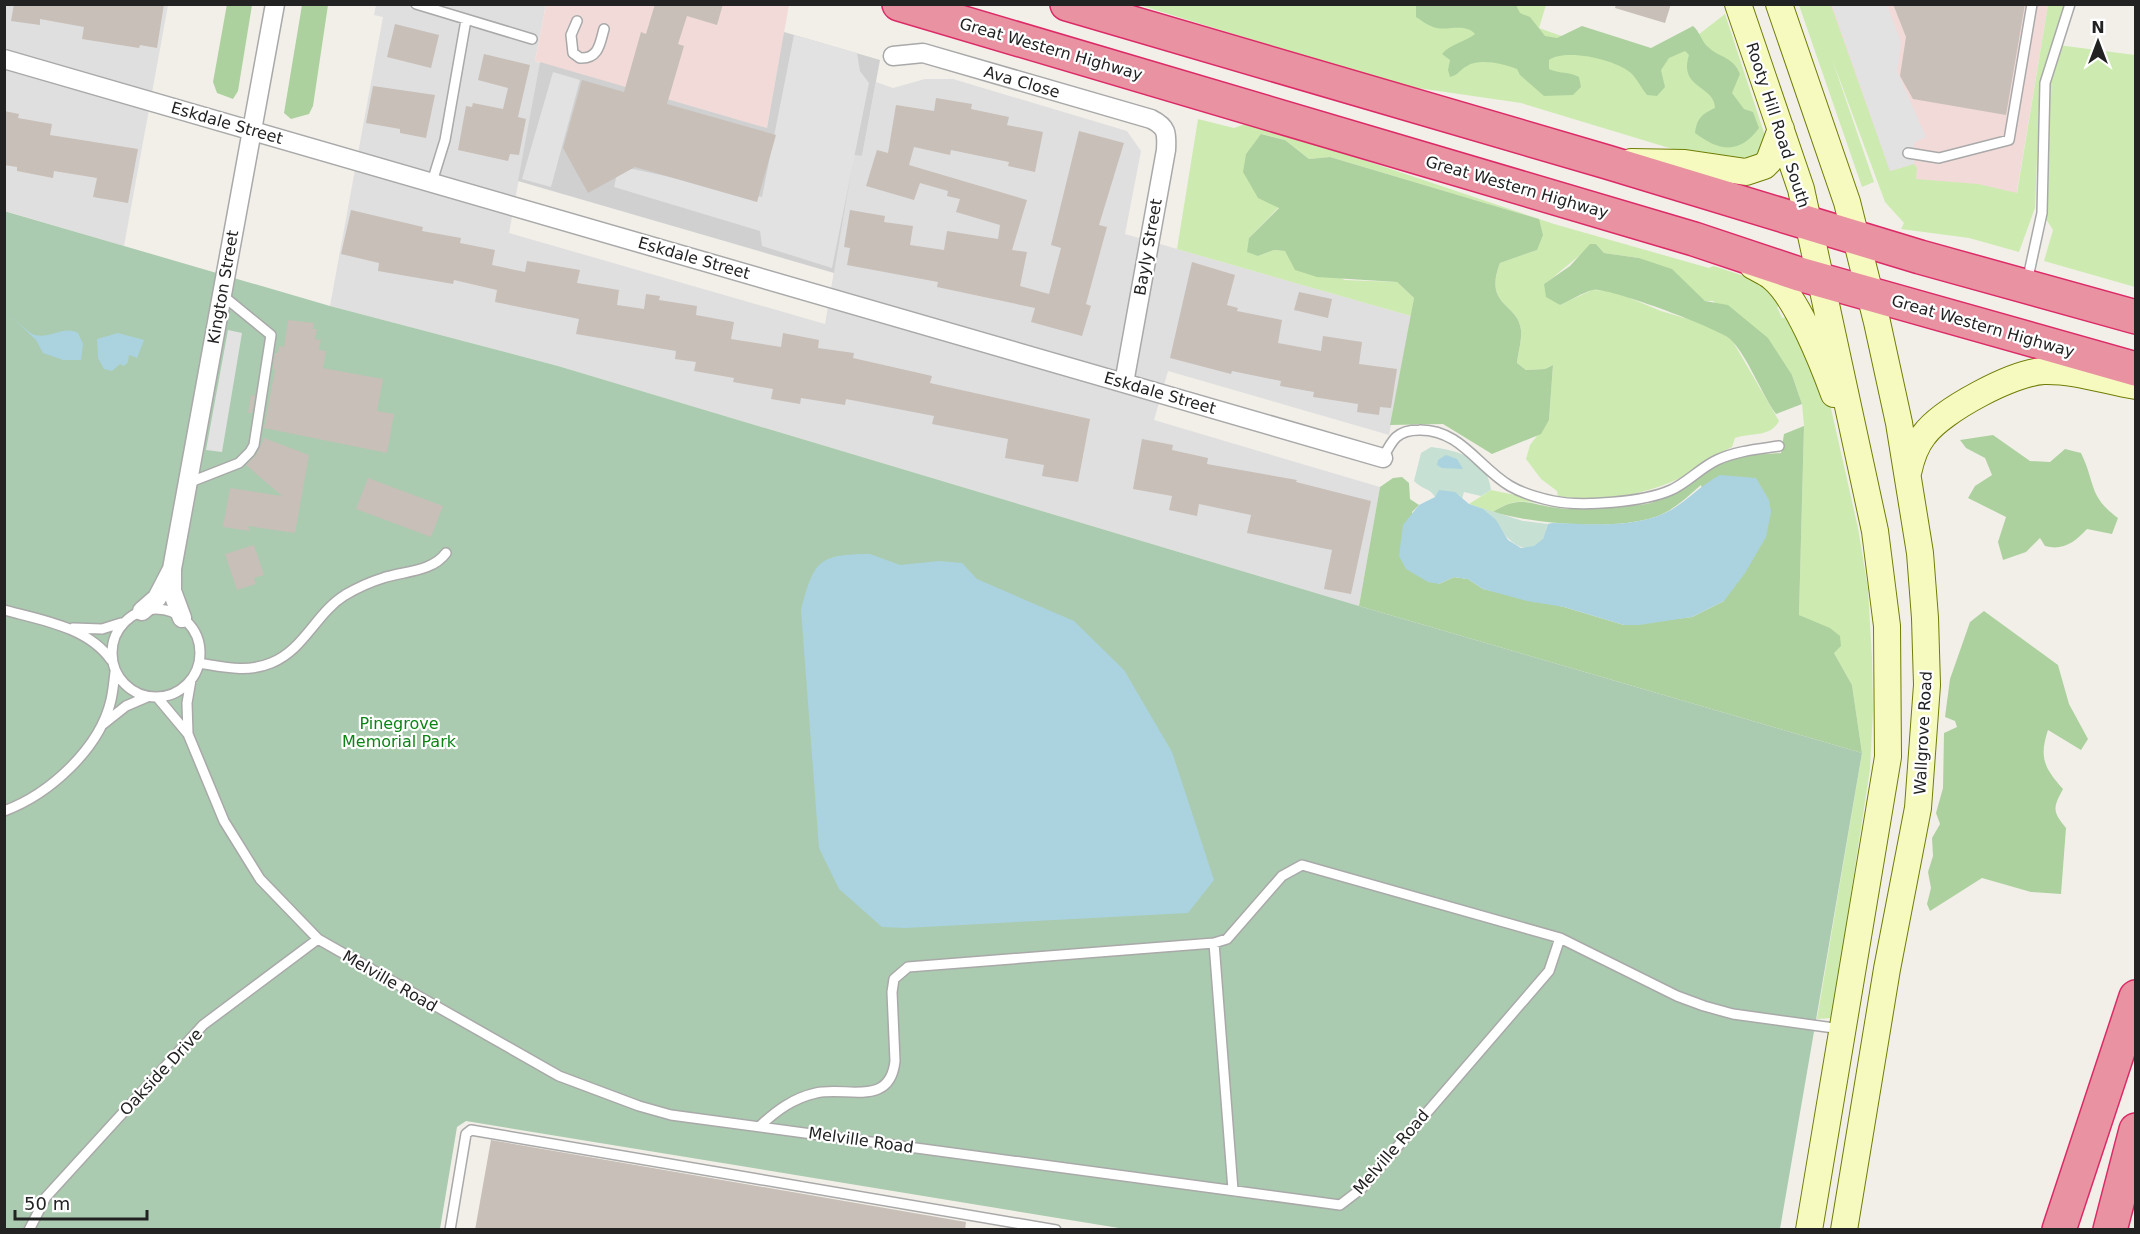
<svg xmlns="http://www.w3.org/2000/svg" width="2140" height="1234" font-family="'DejaVu Sans',sans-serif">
<rect width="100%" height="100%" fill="#f2efe9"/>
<!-- residential -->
<path fill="#e0dfdf" d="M546,4L535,61L540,63L509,233L825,324L854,154L862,156L876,82L893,88L925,79H953L1127,131L1141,151L1125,234L1411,316L1389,435L1168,371L1154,420L1380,487L1359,606L558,366L330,306L383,17L374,15L376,5Z
M4,5H168L124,246L5,211Z"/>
<!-- commercial -->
<path fill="#f2dad9" d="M546,5H789L767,128L535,61Z
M1817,5H2048L2012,221L1890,208Z"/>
<!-- religious -->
<path fill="#d0d0d0" d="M784,32L880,60L862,156L854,155L834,273L518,181L540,62L767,128Z"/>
<!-- grass -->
<path fill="#cdebb0" d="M1139,5H1546L1539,28L1654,69L1725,14L1765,136L1756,156L1740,159L1732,167L1521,103L1404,86Z
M1799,5H1831L1890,171L1914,164L1917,168L1916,179L1978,184L2017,193L2048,5H2070L2058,45L2135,55V287L2044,261L2053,230L2042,213L2044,87L2039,108L2035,208L2019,252L1969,238L1901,229L1904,223L1885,202L1832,59L1874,182L1862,187Z
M1198,119L1234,128L1251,122L1554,224L1709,268L1713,266C1749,277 1758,279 1785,305L1777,307L1782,318L1791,316L1830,404L1858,528L1868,589L1872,658L1873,710L1870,769L1832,1018L1817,1019L1862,753L1852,685L1834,653L1810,621L1799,615L1804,426L1802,404L1792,375L1713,301H1705L1689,287L1639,258L1604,253L1596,244C1577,255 1563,271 1544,284L1560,305L1592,290L1613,291L1661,311L1708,325L1732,340L1779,421C1770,438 1752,432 1735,438L1732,447C1713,456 1698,469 1680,478C1644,496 1598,502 1558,496L1557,491L1541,479L1526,459L1530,445L1549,420L1553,365L1545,369L1526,370L1517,363C1518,353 1522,340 1521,330C1518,302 1483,307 1500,263L1537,250L1539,219L1330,157L1309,159L1285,140L1262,134L1246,154L1279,207L1249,238L1258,256L1274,250L1285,251L1345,280L1397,282L1414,298L1411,316L1177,249Z
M1491,490L1520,496L1535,503C1518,500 1508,502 1493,512L1469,504Z"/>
<!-- forest -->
<path fill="#add19e" d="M227,4L252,5L238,91L233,99L217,93L213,82Z
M302,5H328L313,106L309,114L291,119L284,113Z
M1416,5H1516L1520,13L1530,17L1545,36L1557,38L1582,26L1651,48L1693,26C1700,32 1701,40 1707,46C1719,58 1733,56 1740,74L1732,93L1744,109L1753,112L1759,128C1740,154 1720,152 1695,133C1697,118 1702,114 1715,108C1715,85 1678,89 1689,55L1685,51L1669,58L1661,70L1665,87L1657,96L1647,95C1642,89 1638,81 1633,75C1619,60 1566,48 1549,60V69C1559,74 1569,71 1579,77L1581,87L1573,95L1544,96L1520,75L1517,69C1504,64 1479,58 1467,66C1459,70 1459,75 1450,77L1448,70L1450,60L1442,54C1450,44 1465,42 1475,34C1464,22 1448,32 1433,27C1427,25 1421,20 1416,17Z
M1261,134L1285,140L1309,159L1330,157L1539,219L1543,235L1537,250L1500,263C1483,307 1518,302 1521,330C1522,340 1518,353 1517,363L1526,370L1545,369L1553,365L1549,420L1541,434L1492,454L1443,424L1390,425L1414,298L1397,282L1317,277L1295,270L1285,251L1274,250L1258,256L1247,252L1249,238L1279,208L1258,198L1243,172L1246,154Z
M1590,244H1596L1604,253L1639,258L1672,269L1705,301L1728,305L1768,338L1792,375L1802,404L1776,414C1762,395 1746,353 1730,339C1717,328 1608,287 1593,290C1583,292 1570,301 1560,305L1546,297L1544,284L1570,266Z
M1804,426L1799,615L1830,628L1840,636L1841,646L1834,653L1852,685L1862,753L1359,606L1380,487L1393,478L1402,477L1409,483L1410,499L1419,505L1412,512L1439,584L1454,577L1468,579L1483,589L1564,607L1624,625L1692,617L1724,601L1701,485C1686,498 1673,511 1655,517C1613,531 1535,524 1493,512C1520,494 1530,505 1558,508C1580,511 1624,507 1646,504C1676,498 1696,475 1722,462C1741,454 1761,455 1781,453L1784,434Z
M1993,435L2030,461L2050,462L2065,449L2081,453C2096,484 2088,496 2118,518L2112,534L2087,529C2075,542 2063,551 2045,546L2040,538L2026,552L2003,560L1998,542L2006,517L1968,498L1975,486L1992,475L1985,458L1966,448L1960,440Z
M1984,611L2058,665L2069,704L2088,739L2081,750L2048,730C2039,757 2044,768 2063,789C2053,808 2052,811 2066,828L2061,894L2031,892L1982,878L1930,911L1927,904L1931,888L1928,872L1933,856L1932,838L1940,824L1936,813L1943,788L1944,733L1957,727L1955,721L1945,717L1950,679L1970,622Z"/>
<!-- wetland -->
<path fill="#c6e0d4" d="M1431,447C1458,450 1488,459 1491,490L1481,496L1464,492L1462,499L1459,495L1435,497C1430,488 1421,489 1414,481L1421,453Z
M1469,504L1523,521L1548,524C1546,528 1545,535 1543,539C1532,558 1509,544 1502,530L1478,585L1468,579L1454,577Z"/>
<!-- cemetery -->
<path fill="#aacbaf" d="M4,211L330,306L558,366L1359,606L1862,753L1780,1229H1125L466,1121L457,1127L440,1229H5Z"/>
<!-- parking -->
<path fill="#e2e2e2" d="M1832,5H1887L1901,42L1897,71L1926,137L1914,143V164L1890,171Z
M794,35L857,53L860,71L869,83L832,268L762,246L760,231L614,187L619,166L762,197Z
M553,72L580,80L551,187L522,179Z
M228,330L242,333L222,452L206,450Z"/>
<!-- water -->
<path fill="#aad3df" d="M5,311C12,317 28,333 35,335C50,339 64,325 78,333L83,344L81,360H63L43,353L36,340Z
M118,333L144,340L137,358L129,355L128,362L124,366L120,364L112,371L104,369L98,358L97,339Z
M1446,455L1457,459L1463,469L1442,468L1437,465L1438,460Z
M1720,475L1756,478L1769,500L1771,512L1766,537L1745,573L1724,601L1692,617L1639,625H1624L1564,607L1527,601L1483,589L1468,579L1454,577L1439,584L1428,582L1406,569L1399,556L1403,525L1419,505L1435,497L1439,490L1455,492L1469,504L1483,509L1496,520L1508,540L1521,548L1534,546L1543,539L1548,524L1552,523C1589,524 1637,529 1671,510C1688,500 1701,485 1720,475Z
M870,554L900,565L939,561L962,563L977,579L1074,621L1124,670L1172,752L1214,880L1188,913L905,928L882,927L839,889L819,848L801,610C814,562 817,554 870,554Z"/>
<!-- building -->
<path fill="#c7bfb8" d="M14,4H164L157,48L140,45L139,48L82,39L84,27L40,19V25L11,21Z
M655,4H723L717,25L687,16L678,44L684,46L667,104L776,135L757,202L635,167L588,193L563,148L582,80L624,92L641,32L646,34Z
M1616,4H1671L1665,23L1615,8Z
M1893,4H2025L2006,115L1913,99L1900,76L1906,37Z
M395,24L439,35L431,68L387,57Z
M484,54L530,65L518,117L526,119L519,155L510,154L508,161L458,150L466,106L472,107L473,103L503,109L508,88L478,80Z
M373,86L435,95L426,138L400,133V129L366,123Z
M936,98L972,104L971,109L1009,117L1007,125L1043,132L1035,172L1008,166L1009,162L951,150L950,155L914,147L909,165L1027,200L1012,250L1027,252L1020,286L1049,294L1061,248L1051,245L1079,131L1124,143L1099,225L1107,227L1086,304L1091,306L1082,336L1031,322L1035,308L937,287L938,282L847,265L850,248L844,247L850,210L885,216L884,222L913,226L910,245L944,250L947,231L998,239L1000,225L956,212L960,199L947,196L948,191L920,183L914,200L866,186L877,150L888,153L896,105L934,111Z
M4,111L19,114L18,118L52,124L50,135L138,149L128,203L93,197L97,178L54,171L53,178L17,171V167L4,165Z
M351,210L423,227L422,231L461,238L460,243L495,250L492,265L525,272L527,261L580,270L577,283L619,290L617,305L644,309L646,294L660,296L659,300L697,306L696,315L734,322L731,339L781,347L783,333L819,340L818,348L854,353L853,358L932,376L930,383L1090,419L1078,482L1042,476L1044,465L1005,458L1008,439L932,424L934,416L846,399L845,405L801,398L800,404L771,399L773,389L733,382L734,378L694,371L696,362L675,359L676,351L576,334L579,319L495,302L497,290L454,280L453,284L378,271L379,263L341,254Z
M1192,262L1235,275L1227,305L1238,308L1237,311L1282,320L1278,343L1321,351L1323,336L1362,342L1359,364L1397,369L1391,408L1380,407L1379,415L1357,412L1358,404L1313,397L1314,392L1280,386L1281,381L1232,371L1231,374L1170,358Z
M1299,292L1332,299L1328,318L1294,310Z
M288,320L314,323L313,329H317L315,339L321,340L319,350L326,351L323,368L383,379L377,411L394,414L387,453L264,428L275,370L273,369L275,353H278L279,346L284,347Z
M251,395L255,396L252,413H248Z
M264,438L309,455L295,533L248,526L250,531L223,527L230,488L282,496L246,465L256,455Z
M1142,439L1173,445L1172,450L1208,458L1207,464L1297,480L1296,482L1371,501L1351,594L1324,589L1332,550L1247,533L1251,515L1199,504L1197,516L1169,510L1172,496L1133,489Z
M368,478L443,506L431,537L356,509Z
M254,545L264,575L254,578L256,584L237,590L225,554Z
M491,1140L966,1222L965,1230H475Z"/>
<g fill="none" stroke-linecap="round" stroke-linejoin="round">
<!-- lane casing -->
<g stroke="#a9a9a9" stroke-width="12">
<path id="lane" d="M416,4L532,39
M577,21L571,35L573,53L580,58C599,59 600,43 604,29
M1908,153L1939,158L2009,140L2032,4
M432,182L445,140L466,20
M2027,282L2042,213L2045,83L2070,4
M1383,458C1392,440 1397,430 1419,430C1460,429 1478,467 1510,486C1522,493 1539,498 1553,501C1582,507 1644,502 1671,490C1687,483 1700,468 1717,460C1736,451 1759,449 1779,446
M188,483L239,463L250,452L254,445L271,335L222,295
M112 653a44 44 0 1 1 88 0a44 44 0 1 1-88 0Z
M4,610C41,620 88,627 111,660
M73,628L102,629L121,623
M199,663C224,667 247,673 271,663C304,650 316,613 345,595C357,588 370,582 383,578C404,571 432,572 446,553
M191,680L187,703L188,734L224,821L260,879L318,939L559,1076L639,1106L671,1115L1340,1205L1361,1189L1549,971L1560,938
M157,697L188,734
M102,725L126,706L147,697
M4,811C50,794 100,748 111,700C113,691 114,681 115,672
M1214,943L1233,1190
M760,1126C776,1111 793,1098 816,1093C846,1086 890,1108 895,1061L892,992L894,979L908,967L1214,943L1227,939L1282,876L1302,865L1560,938L1677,996L1704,1006L1733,1014L1841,1029
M29,1230L46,1197L203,1025L318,939
M450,1230L466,1134L471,1130L1056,1230"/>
</g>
<!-- street casing -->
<g stroke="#a9a9a9" stroke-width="21">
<path id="street" d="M893,56L923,53L1151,119C1167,127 1167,133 1166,150L1124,383
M4,59L1383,458
M142,611L157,598L171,571
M182,618L172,591V569L275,4"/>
</g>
<!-- secondary casing -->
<g stroke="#707d05" stroke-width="28">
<path id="secondary" d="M1738,4L1801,189L1875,531L1887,626L1888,757L1809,1230
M1779,4L1847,202L1877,322L1899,423L1920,553L1925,618L1927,685L1918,808L1887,969L1844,1230
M1631,162L1685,163L1746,172L1764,166L1769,161L1781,129
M1753,266C1760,270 1768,273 1773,278C1797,298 1823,364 1834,394
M1908,473C1911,459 1915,446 1924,435C1942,410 2014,372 2044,371C2074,370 2106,381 2136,386"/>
</g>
<!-- highway casing -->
<g stroke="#dc2a67" stroke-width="36">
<path id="highway" d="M899,4L1694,239L1799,274L2136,369
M1067,4L1607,162L1920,257L2136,317
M2059,1230L2136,997
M2110,1230L2136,1130"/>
</g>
<!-- lane -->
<use href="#lane" stroke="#fff" stroke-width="9"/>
<!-- street -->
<use href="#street" stroke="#fff" stroke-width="18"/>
<!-- secondary -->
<use href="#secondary" stroke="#f7fabf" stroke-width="26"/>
<!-- highway -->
<use href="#highway" stroke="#e892a2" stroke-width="33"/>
</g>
<g text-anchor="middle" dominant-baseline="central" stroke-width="4.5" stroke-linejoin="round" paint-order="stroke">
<!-- street labels -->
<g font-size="16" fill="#222" stroke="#fff">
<text transform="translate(1051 49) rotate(16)">Great Western Highway</text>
<text transform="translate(1022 82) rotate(16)">Ava Close</text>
<text transform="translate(227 123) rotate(16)">Eskdale Street</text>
<text transform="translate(1778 125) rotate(72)">Rooty Hill Road South</text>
<text transform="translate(1517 187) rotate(16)">Great Western Highway</text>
<text transform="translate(1148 247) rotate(-80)">Bayly Street</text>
<text transform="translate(694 258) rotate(16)">Eskdale Street</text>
<text transform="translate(223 287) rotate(-80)">Kington Street</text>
<text transform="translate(1983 326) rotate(16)">Great Western Highway</text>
<text transform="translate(1160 393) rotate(16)">Eskdale Street</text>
<text transform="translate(1923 733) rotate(-87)">Wallgrove Road</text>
<text transform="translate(390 981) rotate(30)">Melville Road</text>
<text transform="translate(161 1072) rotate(-47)">Oakside Drive</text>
<text transform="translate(861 1140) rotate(8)">Melville Road</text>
<text transform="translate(1391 1152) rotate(-49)">Melville Road</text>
</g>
<!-- park labels -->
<g font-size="16" fill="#0c8416" stroke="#fff">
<text x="399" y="723">Pinegrove<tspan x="399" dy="18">Memorial Park</tspan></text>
</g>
</g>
<!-- border -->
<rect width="2140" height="1234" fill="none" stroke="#222222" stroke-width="12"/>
<!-- north arrow -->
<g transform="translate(2098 42)" stroke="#ffffff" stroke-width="4.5" paint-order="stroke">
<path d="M0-4.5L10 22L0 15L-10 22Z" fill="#222222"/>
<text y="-9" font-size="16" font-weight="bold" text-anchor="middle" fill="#222222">N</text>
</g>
<!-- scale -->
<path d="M15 1210v9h132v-9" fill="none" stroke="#222222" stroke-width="3"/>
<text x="24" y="1210" font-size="18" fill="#222222" stroke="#ffffff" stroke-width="4.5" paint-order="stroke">50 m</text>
</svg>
